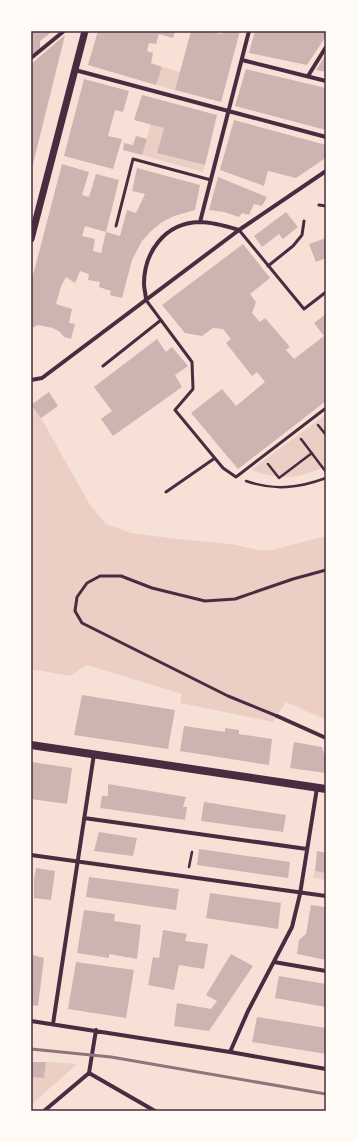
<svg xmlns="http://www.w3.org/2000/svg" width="357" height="1142" font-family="'DM Sans',sans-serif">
<rect width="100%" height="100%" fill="#f7e1d7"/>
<!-- green -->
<path fill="#ebcfc5" d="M162,67L180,72L175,90L156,85Z
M151,124L164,128L157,153L205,165L203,172L142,155Z
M31,405L41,418L90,505L106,524L131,533L176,539L231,544L258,550H272L326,536V720L286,702L273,722L180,703L182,694L87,665L70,676L31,669Z
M326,414V466C296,480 282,480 251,470Z
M315,871L326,873V880L313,878Z
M46,1062L77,1064L31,1105V1077L44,1078Z"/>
<!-- building -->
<path fill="#ccb4b1" d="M31,31H53L40,41V48L31,55Z
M98,31H175L173,38L159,34L156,44L149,43L147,51L153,53L151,63L162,67L156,85L88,65Z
M191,31H209L222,34L223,31H240L221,102L175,90Z
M255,31H326V36L307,65L249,53Z
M65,35L32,168H31V64Z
M326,54V72L316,70Z
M246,69L326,88V130L235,106Z
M84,79L129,91L123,112L115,110L108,136L122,139L113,169L64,156Z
M142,95L217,115L205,165L157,153L164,128L134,120Z
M234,120L326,145V157L324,159L296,178L268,171L264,186L220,170Z
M136,136L147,139L142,155L123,150L124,143L133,145Z
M62,164L89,172L82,195L89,197L96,174L119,180L106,232L85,226L82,236L95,239L93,251L101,253L106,232L120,236L127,210L136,213L145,194L132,191L137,168L200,185L195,210L174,216L162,222L150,232L142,241L132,260L122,298L110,295L111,291L99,287L100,282L88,280L89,274L80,271L75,283L66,277L61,286L56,304L72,309L69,323L75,324L71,339L64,337L60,332L53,328L38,325L31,328V283Z
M218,177L267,197L262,206L254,204L249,215L242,213L239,217L224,212L209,210Z
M286,212L298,227L283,239L279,234L262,247L254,236Z
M326,238V258L316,262L309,244Z
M243,244L270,278L250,294L256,302L252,313L260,322L265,318L290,347L286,350L294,359L324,336L314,323L326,314V401L238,469L191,413L222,389L236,406L265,382L257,372L252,376L226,343L231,339L223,329L213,328L202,336L185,333L162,305Z
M157,339L166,352L172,347L188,366L175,375L182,387L113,436L101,419L112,411L94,387Z
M49,392L58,406L41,418L31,405Z
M82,695L175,710L168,749L74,735Z
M184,726L225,732V728L239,730V734L272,739L269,765L180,751Z
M294,742L322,747L324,754H326V773L290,768Z
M31,762L72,768L67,804L31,799Z
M108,784L186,797L183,807H187L185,820L100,808L102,796H108Z
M204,802L286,815L283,832L201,821Z
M99,832L137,838L133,856L94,851Z
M199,849L290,862L288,878L197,865Z
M317,851L326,853V873L315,871Z
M36,868L55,871L51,900L34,898V879Z
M89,877L179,889L176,910L86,897Z
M210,893L281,903L278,929L206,918Z
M311,905L326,907V960L297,954L299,940L306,934Z
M84,910L115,914L114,921L141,925L137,959L109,954V958L77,953Z
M163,930L187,934L185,941L208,944L204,969L179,965L174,990L148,985L153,957L159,958Z
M231,954L253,966L209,1031L174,1026L177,1003L211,1009L217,1001L206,995Z
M33,955L44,958L38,1006L31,1005V969Z
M76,962L134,970L126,1018L68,1009Z
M279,976L326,984V1007L275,998Z
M257,1017L326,1028V1054L252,1042Z
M31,1062H46L44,1078L31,1077Z"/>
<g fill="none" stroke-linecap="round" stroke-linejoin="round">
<!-- path -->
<path stroke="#4a2c40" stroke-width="2.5" d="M318,425L326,435
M301,439L326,472
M268,464L279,478L312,453
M246,481C274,491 299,488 326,478
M189,867L192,852"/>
<!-- service -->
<path stroke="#4a2c40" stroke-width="3" d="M319,205L326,206
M116,226L133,159L211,180
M239,230L304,309L326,292
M268,266L293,246L302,235L304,221
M146,300L192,362L193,389L175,410L223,468L236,477L326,408
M103,366L161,320
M166,492L215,458
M277,716L228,696L82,623L75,611L77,597L87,583L100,576H121L152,588L205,601L235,599L293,579L326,570"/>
<!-- minor -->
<path stroke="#4a2c40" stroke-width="4" d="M31,58L64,31
M242,60L326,81
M75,70L326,137
M308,76L326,47
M200,222L249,31
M146,300C146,295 144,289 144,284C144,252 165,223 199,222C212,222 226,226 239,230
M31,380L42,378L239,230L326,171
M277,716L326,738
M84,818L307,849
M31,855L326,896
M274,962L326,971
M31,1021L230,1052L326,1069
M53,1024L94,754
M230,1052L248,1011L292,927L300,894L317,788
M89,1073L155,1111
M44,1111L89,1073L96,1030"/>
<!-- tertiary -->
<path stroke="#4a2c40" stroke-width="7" d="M31,239L85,31"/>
<!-- secondary -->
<path stroke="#4a2c40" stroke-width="8" d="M31,745L326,789"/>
<!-- rail -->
<path stroke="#8f747c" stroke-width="3" d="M31,1049L111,1057L326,1094"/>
</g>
<!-- border -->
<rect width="357" height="1142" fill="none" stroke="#fffaf5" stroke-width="64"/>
<rect x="32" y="32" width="293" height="1078" fill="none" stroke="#4a2c40" stroke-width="1.5"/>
</svg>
